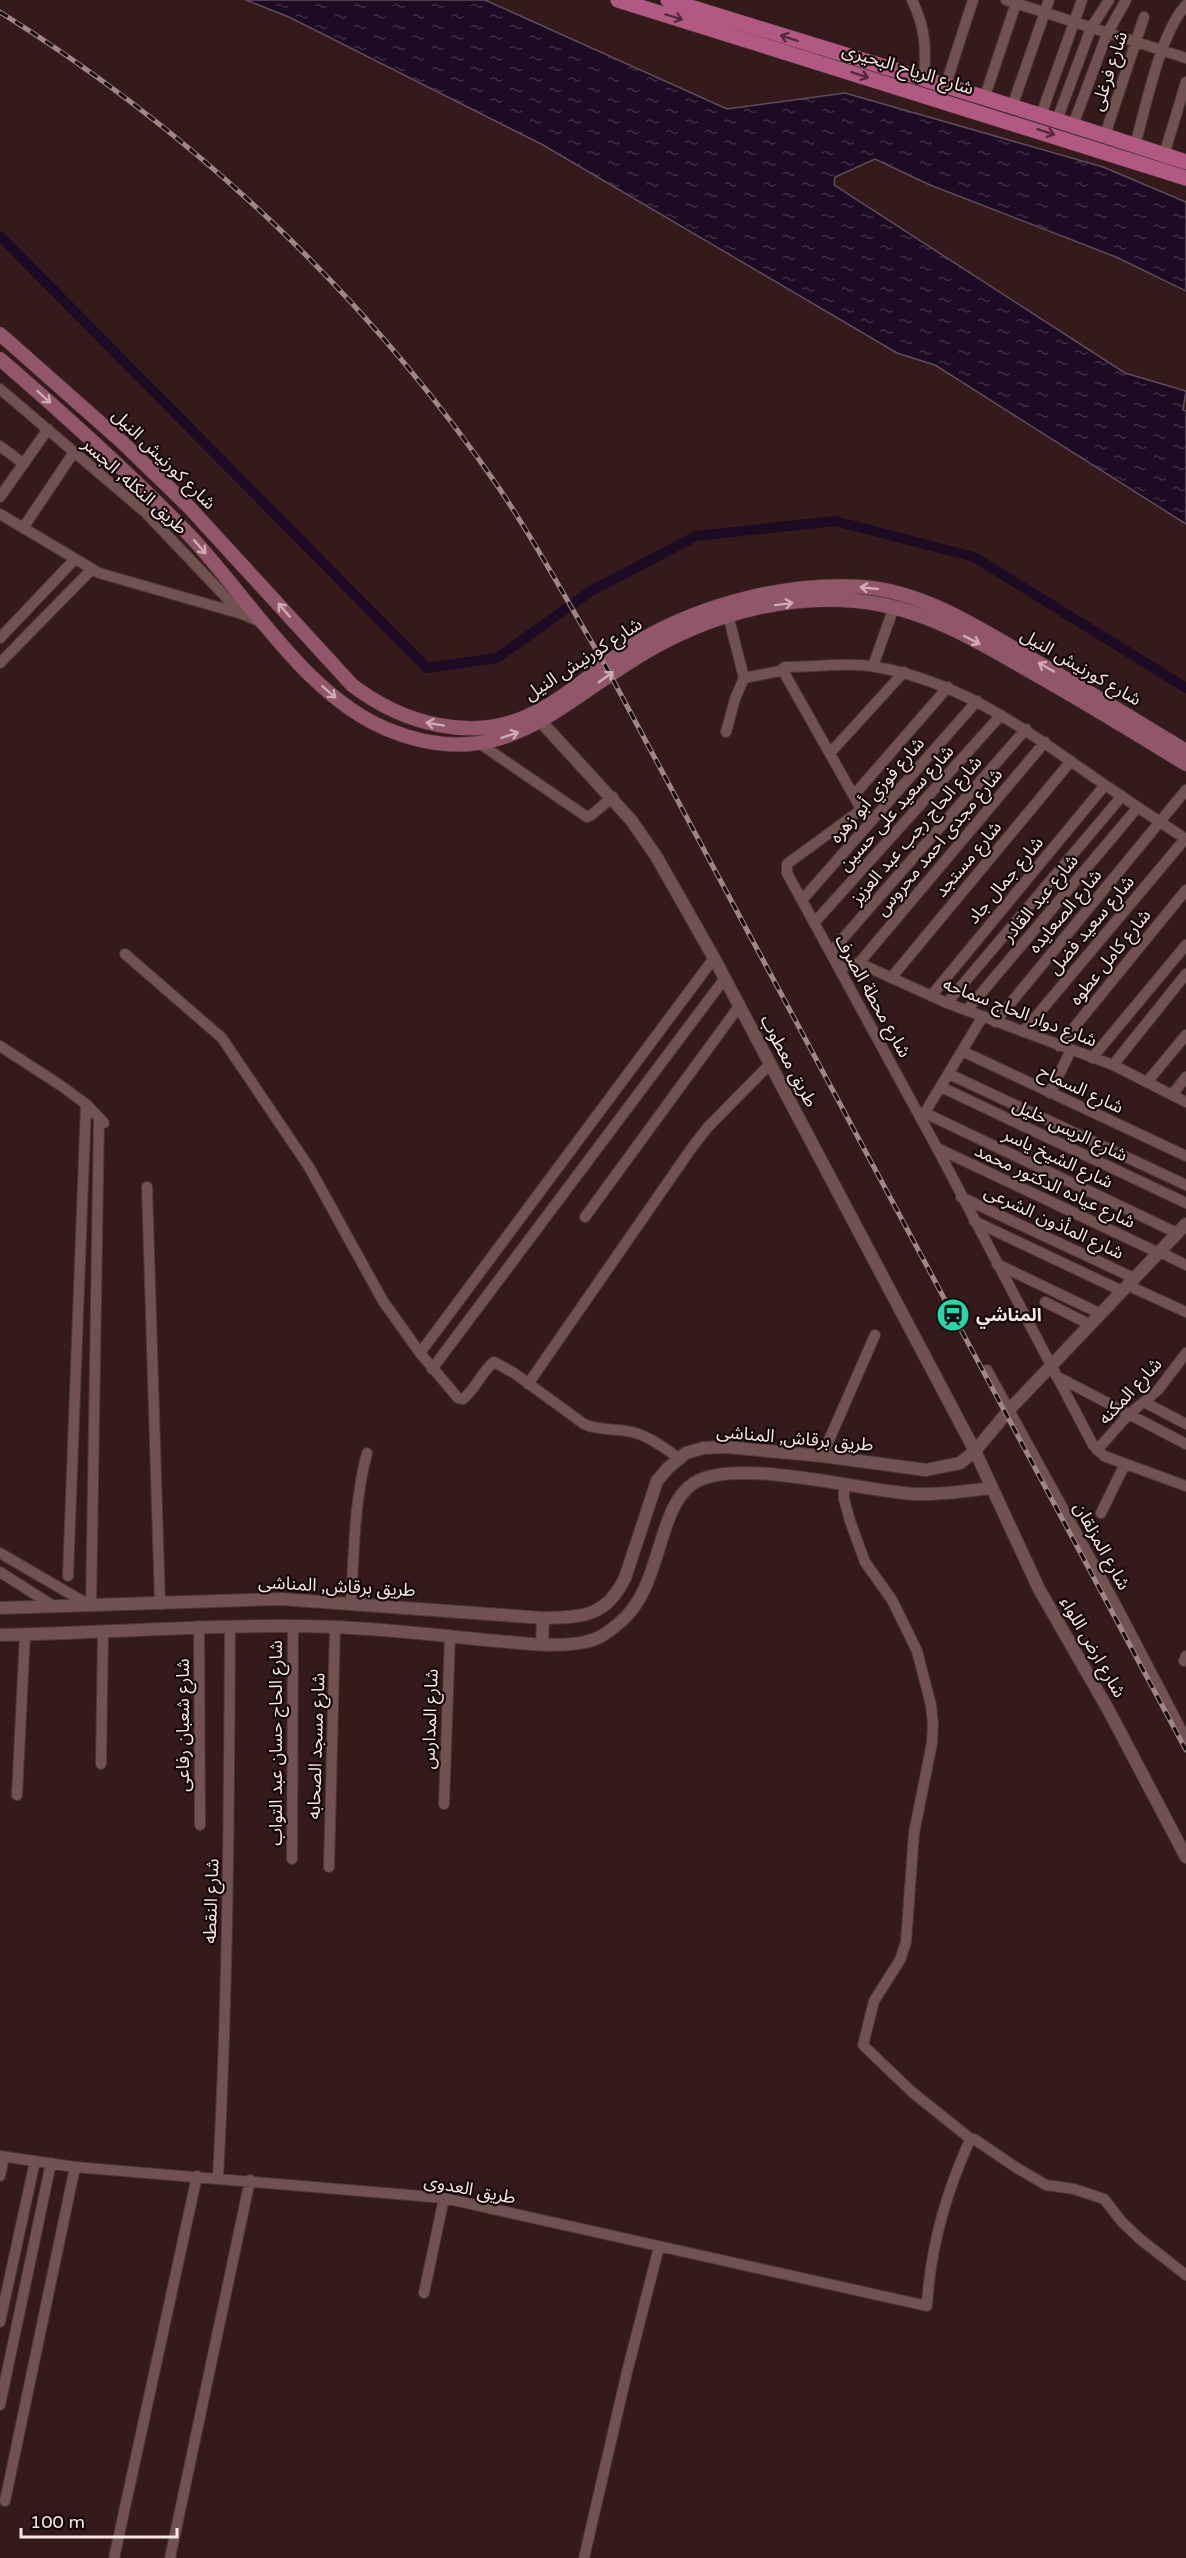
<svg xmlns="http://www.w3.org/2000/svg" width="1186" height="2558" font-family="'Varela Round','Noto Sans Arabic',sans-serif">
<defs>
<pattern id="water-ripples" width="26" height="14" patternUnits="userSpaceOnUse" patternTransform="scale(1.5)"><rect width="26" height="14" fill="#1d0a23"/><path d="M2 4q2-2 4 0t4 0M15 11q2-2 4 0t4 0" fill="none" stroke="#3f2e43"/></pattern>
</defs>
<rect width="100%" height="100%" fill="#351a1b"/>
<!-- water -->
<path fill="url(#water-ripples)" stroke="#5f4c5d" stroke-width="1.5" d="M246,0H485L727,109L845,93L1103,167L1186,202V291L1116,257L930,185L875,159L835,177L834,185L1125,373L1186,391L1183,410L1186,411V524L935,365L897,353L543,145L289,17Z"/>
<g fill="none" stroke-linecap="round" stroke-linejoin="round">
<!-- canal -->
<path stroke="#1d0a23" stroke-width="10" d="M0,236L427,668L497,658L591,591L696,536L835,521L974,557L1186,688"/>
<!-- minor casing -->
<g stroke="#4c3636" stroke-width="12">
<path id="minor" d="M912,0C926,29 926,49 924,81
M1006,0L1186,58
M945,87L973,0
M984,99L1016,3
M1012,107L1049,0
M1041,115L1082,0
M1057,120L1091,28L1109,0
M1073,125L1107,34L1126,0
M1105,135L1144,17
M1135,145C1146,107 1160,33 1186,5
M1164,155L1186,82
M0,389L146,513L242,614
M0,446L24,464
M0,497L48,429
M0,514L99,573L242,614L263,623
M23,528L74,452
M0,638L75,559
M0,663L92,569
M873,666L894,607
M782,669L860,807L858,812L787,864V873L937,1148L1093,1445L1104,1456L1186,1486
M744,678L780,671L785,667C813,667 849,662 876,667C952,680 1014,721 1076,765C1112,790 1149,815 1186,839
M726,732L735,699L744,678L728,615
M479,743L587,817L590,816L613,797
M830,753L904,672
M854,795L948,687
M802,900L977,701
M814,923L1001,715
M831,952L1026,729
M125,954L222,1038L309,1167L383,1301L420,1353L458,1398L463,1399C476,1389 481,1372 494,1362L514,1373L584,1424C599,1431 616,1428 632,1432C649,1436 664,1448 679,1458
M859,963L1045,742
M839,967L859,963L947,1003L1113,1065L1186,1102
M891,978L1071,761
M931,996L1105,785
M947,1003L1122,796
M967,1010L1138,807
M995,1022L1186,790
M1023,1032L1185,839
M0,1046L60,1085L86,1104L104,1123
M1059,1046L1186,890
M962,1051L1186,1156
M1092,1058L1186,945
M1113,1065L1186,974
M949,1074L1186,1185
M1147,1082L1186,1035
M941,1087L1186,1203
M1050,1093L1071,1050
M1172,1095L1186,1077
M925,1113L1177,1233
M921,1119L983,1016
M937,1148L1159,1253
M147,1187L160,1604
M961,1197L1134,1278
M585,1217L740,1005
M974,1221L1122,1291
M1160,1252L1186,1265
M997,1264L1101,1314
M1127,1285L1186,1312
M1045,1302L1091,1325
M420,1353L714,958
M432,1369L725,978
M987,1370L1117,1607L1186,1739
M1056,1376L1186,1444
M528,1384L693,1146L708,1127L770,1064
M1144,1402L1186,1424
M1097,1450L1128,1415L1158,1390L1186,1353
M822,1456L875,1335
M844,1484V1499L850,1521L865,1562L892,1600L917,1651L931,1705L933,1724L932,1743L914,1833L906,1942L900,1960L874,2001L863,2045L912,2092L972,2140
M1101,1513L1125,1464
M0,1553L91,1606L99,1119
M0,1572L55,1607
M68,1576L86,1104
M351,1603C354,1553 354,1502 367,1453
M199,1626L200,1825
M1184,1661L1186,1656
M101,1764L103,1632
M17,1795L25,1634
M444,1804L450,1636
M292,1859L293,1626
M329,1867L335,1627
M0,2156L75,2167L444,2198L927,2306C930,2250 946,2193 969,2142L974,2139L1017,2168L1046,2185L1074,2189L1104,2199L1122,2222L1140,2239L1186,2275
M0,2176L4,2157
M218,2177C228,1994 229,1810 230,1626
M424,2293L444,2198
M0,2322L35,2161
M0,2405L51,2163
M5,2501L75,2167
M114,2558L197,2176
M170,2558L250,2180
M584,2558L627,2372L659,2247"/>
</g>
<!-- tertiary casing -->
<g stroke="#4c3636" stroke-width="14">
<path id="tertiary" d="M534,714L631,820L656,856L714,958L975,1451L1039,1589L1109,1711L1186,1857
M0,1608L281,1599L543,1618C583,1617 606,1617 625,1578L657,1481L668,1468L686,1453L703,1448L726,1447L822,1456L926,1470L960,1463L975,1451L1009,1410L1186,1224
M0,1635C111,1633 222,1623 334,1627C388,1629 443,1636 497,1641C525,1643 557,1648 585,1642C597,1640 609,1632 618,1624C664,1588 655,1508 694,1483C736,1456 864,1492 916,1494C941,1495 967,1491 992,1488
M542,1644L543,1618"/>
</g>
<!-- secondary casing -->
<g stroke="#4c3636" stroke-width="15">
<path id="secondary" d="M0,334L122,442L189,507L352,685C403,724 474,744 534,713C571,695 604,661 641,640C705,603 789,582 863,587C927,592 985,632 1039,663C1089,692 1137,721 1186,751
M0,359C66,416 132,475 192,538C250,600 308,698 389,730C502,776 557,704 646,652C714,612 799,590 878,604C934,614 985,645 1033,673C1085,702 1135,733 1186,764"/>
</g>
<!-- primary casing -->
<g stroke="#4c3636" stroke-width="16">
<path id="primary" d="M618,0L1186,178
M668,0C840,54 1014,105 1186,162"/>
</g>
<!-- minor -->
<use href="#minor" stroke="#715251" stroke-width="10"/>
<!-- tertiary -->
<use href="#tertiary" stroke="#715251" stroke-width="12"/>
<!-- secondary -->
<use href="#secondary" stroke="#915669" stroke-width="14"/>
<!-- primary -->
<use href="#primary" stroke="#b15982" stroke-width="15"/>
<!-- rail casing -->
<g stroke="#9f8788" stroke-width="5">
<path id="rail" d="M0,12C198,135 367,296 499,488C537,544 569,605 604,663L1186,1750"/>
</g>
<!-- rail -->
<use href="#rail" stroke="#140909" stroke-width="3" stroke-dasharray="9" stroke-linecap="butt"/>
</g>
<!-- one-way arrows -->
<defs><path id="oneway-shaft" d="M-6 0H5M1.5-3L5.5 0L1.5 3" fill="none" stroke-width="1.6" stroke-linecap="round" stroke-linejoin="round" transform="scale(1.5)"/></defs>
<g stroke="#532939">
<use href="#oneway-shaft" transform="translate(674 17) rotate(17)"/>
<use href="#oneway-shaft" transform="translate(789 38) rotate(-162)"/>
<use href="#oneway-shaft" transform="translate(860 75) rotate(18)"/>
<use href="#oneway-shaft" transform="translate(1046 132) rotate(18)"/>
</g>
<g stroke="#cfacb3">
<use href="#oneway-shaft" transform="translate(44 397) rotate(42)"/>
<use href="#oneway-shaft" transform="translate(200 547) rotate(49)"/>
<use href="#oneway-shaft" transform="translate(869 588) rotate(-174)"/>
<use href="#oneway-shaft" transform="translate(784 604) rotate(-7)"/>
<use href="#oneway-shaft" transform="translate(284 610) rotate(-131)"/>
<use href="#oneway-shaft" transform="translate(972 640) rotate(27)"/>
<use href="#oneway-shaft" transform="translate(1046 667) rotate(-150)"/>
<use href="#oneway-shaft" transform="translate(606 677) rotate(-35)"/>
<use href="#oneway-shaft" transform="translate(329 692) rotate(41)"/>
<use href="#oneway-shaft" transform="translate(435 724) rotate(-170)"/>
<use href="#oneway-shaft" transform="translate(510 735) rotate(-18)"/>
</g>
<!-- icons -->
<defs>
<g id="station-disc" transform="scale(1.725)"><circle r="9.5" fill="#2ad5ac" stroke="#140909"/><path d="M-3-6H3Q5-6 5-4V2Q5 4 3 4L4.5 6H3L1.5 4h-3L-3 6H-4.5L-3 4Q-5 4-5 2V-4Q-5-6-3-6ZM-3.5-4v3h7v-3ZM-3.5 1v1.5H-2V1ZM2 1v1.5H3.5V1Z" fill="#111"/></g>
</defs>
<g fill-rule="evenodd">
<use href="#station-disc" x="953" y="1315"/>
</g>
<g text-anchor="middle" dominant-baseline="central" stroke-width="4.5" stroke-linejoin="round" paint-order="stroke">
<!-- street labels -->
<g font-size="18" fill="#f9e5e5" stroke="#140909">
<text transform="translate(908 69) rotate(17)">شارع الرياح البحيرى</text>
<text transform="translate(1109 71) rotate(-72)">شارع فرغلى</text>
<text transform="translate(164 459) rotate(44)">شارع كورنيش النيل</text>
<text transform="translate(135 486) rotate(42)">طريق النكله, الجسر</text>
<text transform="translate(583 659) rotate(-33)">شارع كورنيش النيل</text>
<text transform="translate(1081 667) rotate(30)">شارع كورنيش النيل</text>
<text transform="translate(877 790) rotate(-49)">شارع فوزي أبو زهره</text>
<text transform="translate(896 808) rotate(-48)">شارع سعيد على حسين</text>
<text transform="translate(916 830) rotate(-49)">شارع الحاج رجب عبد العزيز</text>
<text transform="translate(939 842) rotate(-50)">شارع مجدى احمد محروس</text>
<text transform="translate(968 859) rotate(-50)">شارع مستجد</text>
<text transform="translate(1005 880) rotate(-50)">شارع جمال جاد</text>
<text transform="translate(1040 898) rotate(-50)">شارع عبد القادر</text>
<text transform="translate(1065 911) rotate(-50)">شارع الصعايده</text>
<text transform="translate(1091 925) rotate(-50)">شارع سعيد فضل</text>
<text transform="translate(1110 957) rotate(-51)">شارع كامل عطوه</text>
<text transform="translate(873 996) rotate(61)">شارع محطة الصرف</text>
<text transform="translate(1020 1012) rotate(21)">شارع دوار الحاج سماحه</text>
<text transform="translate(789 1061) rotate(62)">طريق معطوب</text>
<text transform="translate(1081 1089) rotate(25)">شارع السماح</text>
<text transform="translate(1070 1130) rotate(25)">شارع الريس خليل</text>
<text transform="translate(1058 1158) rotate(25)">شارع الشيخ ياسر</text>
<text transform="translate(1055 1186) rotate(25)">شارع عياده الدكتور محمد</text>
<text transform="translate(1054 1222) rotate(25)">شارع المأذون الشرعى</text>
<text transform="translate(1130 1391) rotate(-47)">شارع المكنه</text>
<text transform="translate(795 1438) rotate(5)">طريق برقاش, المناشى</text>
<text transform="translate(1102 1546) rotate(61)">شارع المزلقان</text>
<text transform="translate(337 1586) rotate(3)">طريق برقاش, المناشى</text>
<text transform="translate(1093 1647) rotate(60)">شارع ارض اللواء</text>
<text transform="translate(430 1719) rotate(-88)">شارع المدارس</text>
<text transform="translate(183 1725) rotate(-90)">شارع شعبان رفاعى</text>
<text transform="translate(276 1743) rotate(-90)">شارع الحاج حسان عبد التواب</text>
<text transform="translate(316 1746) rotate(-88)">شارع مسجد الصحابه</text>
<text transform="translate(211 1901) rotate(-88)">شارع النقطه</text>
<text transform="translate(470 2189) rotate(11)">طريق العدوى</text>
</g>
<!-- poi labels -->
<g font-size="18" font-weight="bold" fill="#f9e5e5" stroke="#140909" text-anchor="start">
<text x="976" y="1315">المناشي</text>
</g>
</g>
<!-- scale -->
<path d="M21 2528v9h156v-9" fill="none" stroke="#f9e5e5" stroke-width="3"/>
<text x="30" y="2528" font-size="18" fill="#f9e5e5" stroke="#140909" stroke-width="4.5" paint-order="stroke">100 m</text>
</svg>
